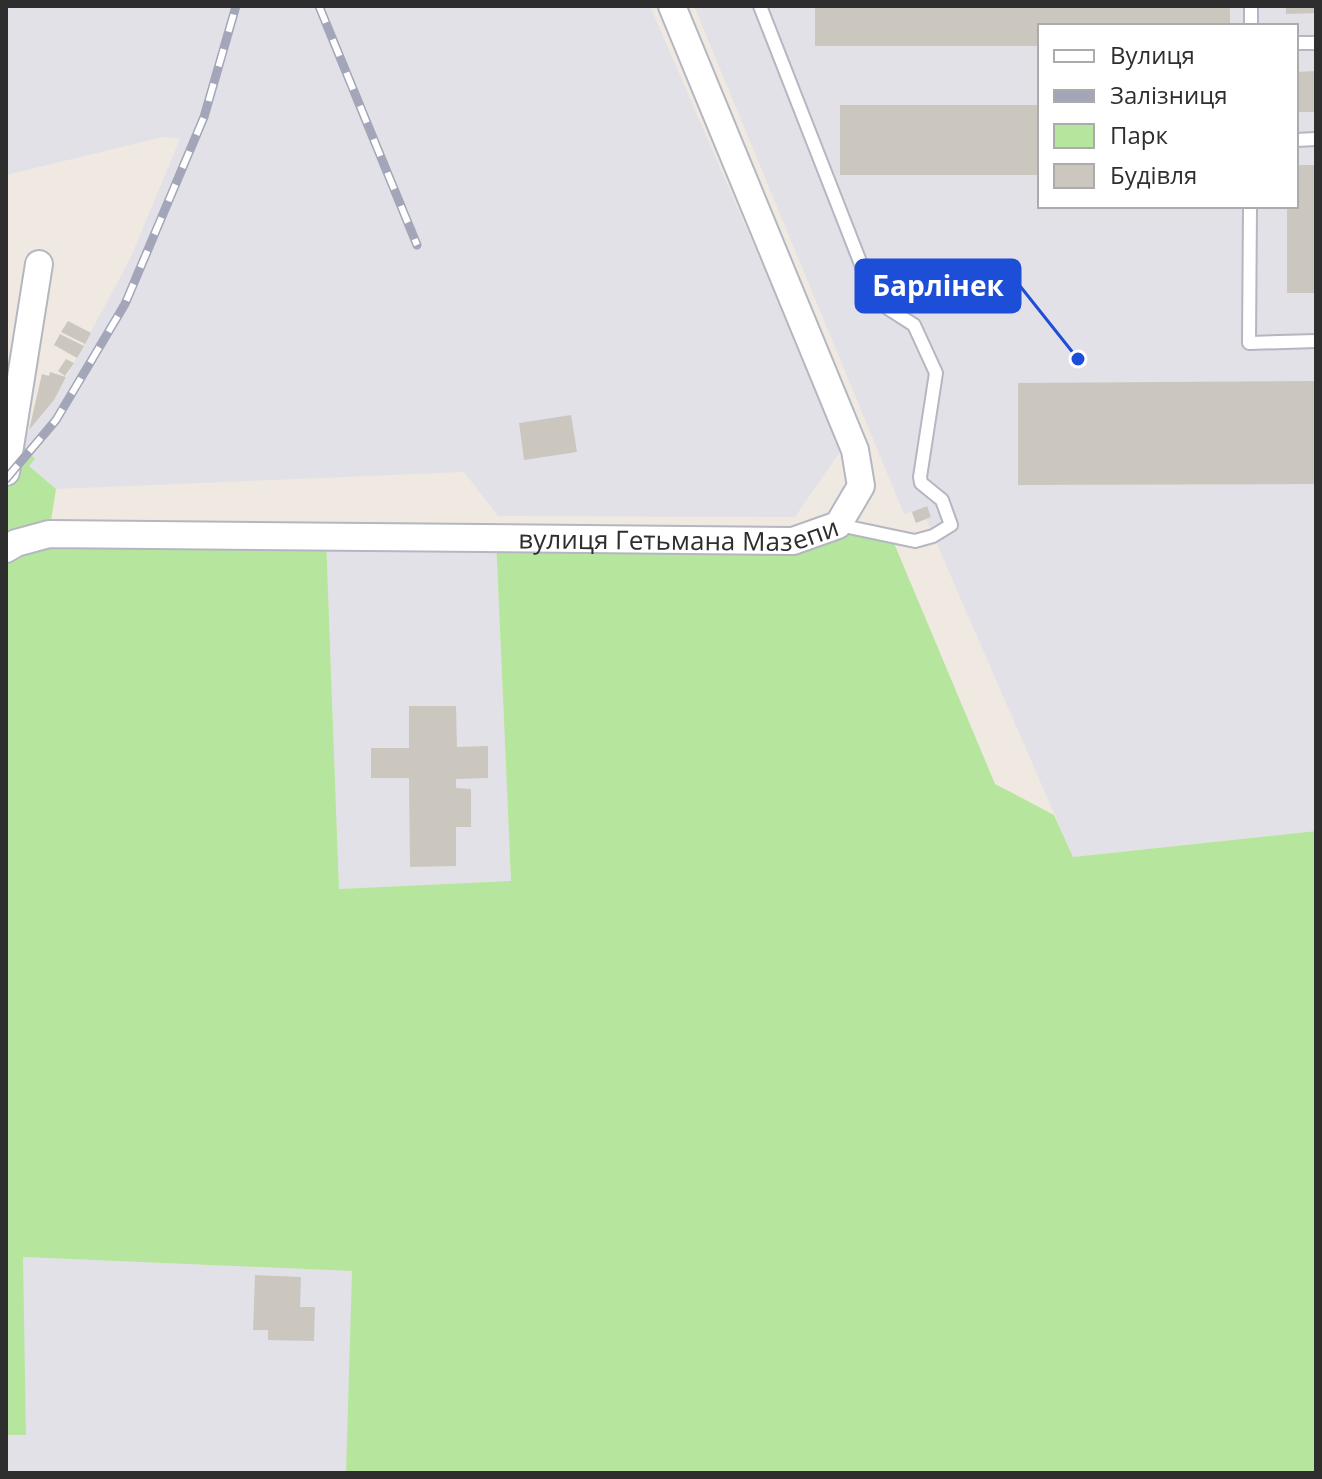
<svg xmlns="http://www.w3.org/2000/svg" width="1322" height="1479" font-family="'Open Sans',sans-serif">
<rect width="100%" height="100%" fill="#efe9e1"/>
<!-- industrial -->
<path fill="#e3e1e8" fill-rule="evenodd" d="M6,6H650L842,449L795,517L498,516L464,472L56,489L29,466L22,443L29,430L54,400L130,259L180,139L163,137L6,175Z
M694,6H1316V831L1073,857L926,519L916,523L912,512L904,514ZM1040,26H1296V206H1040Z
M326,537L496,538L511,881L339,889Z
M22,1257L353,1271L346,1473H6V1435L26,1434Z"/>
<!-- green -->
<path fill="#b6e59e" d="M6,416L29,424L22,443L35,459L29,466L56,489L49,533L326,537L339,889L511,881L496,538L793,541L838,525L891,536L995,784L1054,815L1073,857L1316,831V1473H346L352,1271L23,1257L26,1435H6Z"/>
<!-- building -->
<path fill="#cbc7bf" d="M815,6H1230V26H1040V46H815Z
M1286,6H1316V13L1286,14Z
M1316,71V112H1296V72Z
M840,105H1040V175H840Z
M1296,165H1316V293H1287V206H1296Z
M68,321L91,333L85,344L61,332Z
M60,334L84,346L77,358L54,345Z
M66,359L74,363L65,376L58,371Z
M50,372L66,377L54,400L29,430L42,374L49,376Z
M1316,381V484L1018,485V383Z
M571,415L577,452L524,460L519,423Z
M927,506L931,517L916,523L912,512Z
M409,706H456L457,747L488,746V778L456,779V788L471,789V827H456V866L410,867L409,778H371V748H409Z
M255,1275L301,1277L300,1307H315L314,1341L268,1340V1330H253Z"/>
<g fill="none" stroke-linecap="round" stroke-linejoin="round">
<!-- lane casing -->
<g stroke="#b4b7c1" stroke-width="16">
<path id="lane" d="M760,6L875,300L914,325L936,373L920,477L921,483L942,500L951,525L933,536L915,541L839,525
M1251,26V6
M1296,43H1316
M1296,140L1316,139
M1250,206L1249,343L1316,341"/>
</g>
<!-- street casing -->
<g stroke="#b4b7c1" stroke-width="30">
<g id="street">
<path d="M6,472L39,264"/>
<path id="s1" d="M6,549L16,543L49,534L793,541L838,525L861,486L855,450L672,6"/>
</g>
</g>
<!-- lane -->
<use href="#lane" stroke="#fff" stroke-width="12"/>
<!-- street -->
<use href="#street" stroke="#fff" stroke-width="26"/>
<!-- rail casing -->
<g stroke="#a3a6b8" stroke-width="9">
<path id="rail" d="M319,6L417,245
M6,479L56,420L125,304L204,117L236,6"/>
</g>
<!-- rail -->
<use href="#rail" stroke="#fff" stroke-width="6" stroke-dasharray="18" stroke-linecap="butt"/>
</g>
<g text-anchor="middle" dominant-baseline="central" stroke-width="7" stroke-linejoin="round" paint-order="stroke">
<!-- street labels -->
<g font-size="26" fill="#2e2e2e" stroke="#fff">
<text stroke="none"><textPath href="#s1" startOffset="676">вулиця Гетьмана Мазепи</textPath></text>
</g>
</g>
<!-- callouts -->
<path fill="none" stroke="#1d4ed8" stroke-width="3" d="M1078 359L1020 286"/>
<circle fill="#1d4ed8" stroke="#fff" stroke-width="3" cx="1078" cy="359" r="8"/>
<rect fill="#1d4ed8" stroke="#1d4ed8" stroke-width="3" x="856" y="260" width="164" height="52" rx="8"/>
<g font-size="28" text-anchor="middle" font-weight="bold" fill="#fff">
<text x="938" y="296">Барлінек</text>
</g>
<!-- border -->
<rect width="1322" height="1479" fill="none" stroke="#2e2e2e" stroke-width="16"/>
<!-- legend -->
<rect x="1038" y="24" width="260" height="184" fill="#ffffff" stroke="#ababab" stroke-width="2"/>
<rect x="1054" y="50" width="40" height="12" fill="#ffffff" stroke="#ababab" stroke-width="2"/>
<text x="1110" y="64" font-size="24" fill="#2e2e2e">Вулиця</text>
<rect x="1054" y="90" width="40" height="12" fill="#a3a6b8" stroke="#ababab" stroke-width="2"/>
<text x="1110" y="104" font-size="24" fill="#2e2e2e">Залізниця</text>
<rect x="1054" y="124" width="40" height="24" fill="#b6e59e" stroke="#ababab" stroke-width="2"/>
<text x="1110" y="144" font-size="24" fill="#2e2e2e">Парк</text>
<rect x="1054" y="164" width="40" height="24" fill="#cbc7bf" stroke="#ababab" stroke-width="2"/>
<text x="1110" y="184" font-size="24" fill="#2e2e2e">Будівля</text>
</svg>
